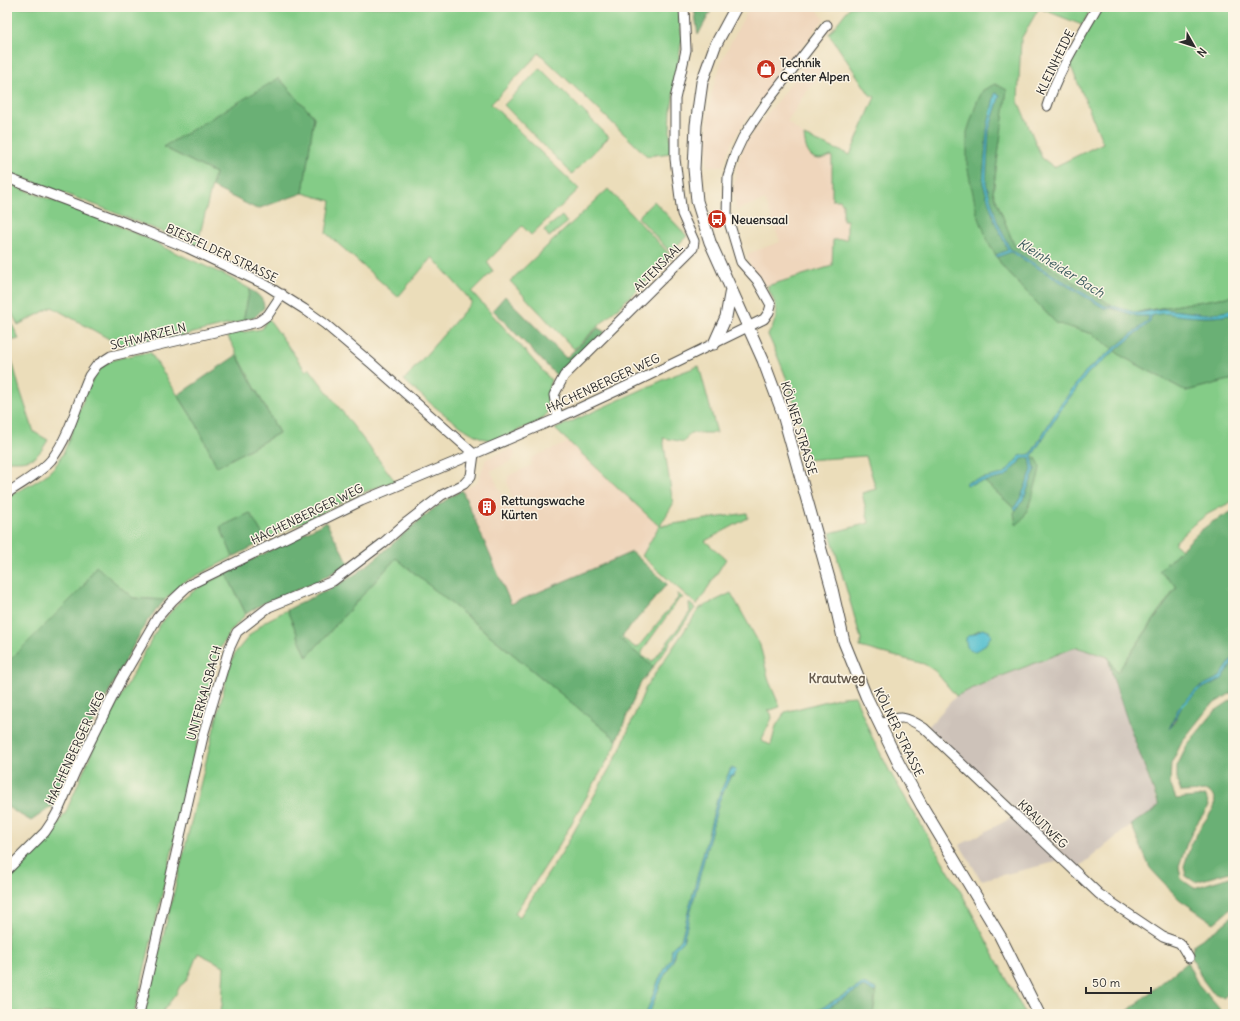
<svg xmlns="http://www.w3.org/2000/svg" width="1240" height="1021" font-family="Delius,sans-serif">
<rect width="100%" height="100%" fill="#fcf5e5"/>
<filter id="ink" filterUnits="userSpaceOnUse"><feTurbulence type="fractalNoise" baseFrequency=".025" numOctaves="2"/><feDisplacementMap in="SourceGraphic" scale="8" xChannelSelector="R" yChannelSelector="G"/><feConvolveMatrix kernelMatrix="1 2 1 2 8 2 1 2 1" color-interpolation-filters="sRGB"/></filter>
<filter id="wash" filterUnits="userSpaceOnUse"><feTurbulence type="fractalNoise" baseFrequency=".012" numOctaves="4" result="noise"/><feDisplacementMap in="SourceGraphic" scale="16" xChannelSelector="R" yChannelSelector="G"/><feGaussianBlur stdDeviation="0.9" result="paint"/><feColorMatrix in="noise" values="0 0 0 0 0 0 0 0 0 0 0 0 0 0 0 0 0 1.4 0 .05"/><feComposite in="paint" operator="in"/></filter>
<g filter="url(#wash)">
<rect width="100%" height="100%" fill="#ebddba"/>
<!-- built -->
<path fill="#efd6bc" d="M751,7H815L824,19L745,121L732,142L723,166H707L708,113L712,92L722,60L744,17Z
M814,62L820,66L821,73L816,81L805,93L793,113L787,121L804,136L805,144L818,159L832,156V199L840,200L844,204L843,220H847V240L832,266L767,286L750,266L747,254L780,242L765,200L736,210L733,191L736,169L745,143L806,63Z
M569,442L659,526L642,556L636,551L511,604L462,490L477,483L486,459L512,448L515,453L513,460L491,471L507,507L514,505L507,482L508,477L510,475L532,465L531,458Z"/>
<!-- industrial -->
<path fill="#cdc2b9" d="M1076,647L1108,657L1113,678L1158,806L1151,814L1142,817L1133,825H1131L1078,868L928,727L956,696L989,681Z
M1013,817L1060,861L981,880L960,845Z"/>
<!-- green -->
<path fill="#84cc87" stroke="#587c59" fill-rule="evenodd" d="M7,7H678L682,38L671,111L670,132L671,153L647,156L539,53L491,104L579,189L531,235L522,226L487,262L493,271L472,292L551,380C549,385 548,390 548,395C547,402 550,409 545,416C542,421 527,427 521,429C512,433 502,440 492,440C471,441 421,395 404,380L472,302L432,257L398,297L326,233L331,201L303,193L314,117L280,79L163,147L215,173L197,246L98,206L7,172Z
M850,7H1092L1082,25L1039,8L1021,39L1018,101L1042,158L1054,167L1103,143L1070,64L1101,7H1233V296L1143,311L1137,313L1113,306L1014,245L993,192L1006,90L995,84L990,246L1003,267L1056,323L1093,334L1113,349L1086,371L1059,407L1031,454L1020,456L1004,474L966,482V485L984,481L1016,510L1014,513L1029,507L1037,459L1032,456L1062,408L1088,373L1115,351L1123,357L1186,391L1233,379V501L1208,514L1194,524L1174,543L1181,549L1159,571L1177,586L1117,673L1108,657L1076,647L989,681L956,696L935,671L924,664L860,647L861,639L830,533L869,523L862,493L876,489L866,456L806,460C806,446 802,434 799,420C792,390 781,363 768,335C781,311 778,310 767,286L832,266L833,240L847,239V220H843V204L840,200H832V156C828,157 823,159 819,159C807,159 805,145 804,136L850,155L875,97L870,95L829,34ZM978,630L990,637L984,646L977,650L966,638L969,635L974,634Z
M540,68L609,137L572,174L504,105Z
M7,183L107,221L154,241L165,248L225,275L250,289L243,321L127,349L52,307L18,325L7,304Z
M608,189L672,257L574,349L510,281Z
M654,201L687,236L670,252L638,217Z
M562,216L567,223L549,237L544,230Z
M7,314L19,339L7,342L20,390L34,432L48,440C45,445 41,452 36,456C29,462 15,461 7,461Z
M268,318L306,371L309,368L395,481L359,494L266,540L250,513L221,527L233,557L184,582L165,600L133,598L96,567L82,588L7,663V497C23,488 44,480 56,465C75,441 83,372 111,361C123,356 137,355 150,352L197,425L217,467L279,433L226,333L240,330L244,332L262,329Z
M699,366L717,433H690L684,442L663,438L673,504L660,526L747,513L748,518L705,541L726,559L697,605L642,556L659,526L555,429L672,376Z
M396,558L617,740L615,747L558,847L515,913L519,918L563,851L620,750L646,687L700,608L731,593L760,645L769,681L780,707L768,711L771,713L772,718L761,741L771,745L776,726L785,712L842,697L855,696L870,733L890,772L962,894L1025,1014H873L877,989L863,984L811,1014H649L662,980L673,960L675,949L683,941L719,801L731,775L734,776L736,770L731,768L717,800L681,940L672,948L671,959L659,979L646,1014H219L222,1006L224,966L198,953L188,977L185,982L180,986L176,994L163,1011L166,1014H144L229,668L235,653L250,635L266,621L287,610L307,657Z
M226,573L246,614L230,632L219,650L134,1014H7V877L49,835L65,814L97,740L159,626L178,603L202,585Z
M677,593L683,598L679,599L649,641L642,652V656L651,661L654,660L690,612L689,603L695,608L653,667L620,639L621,637L636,648L638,647L678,598Z"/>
<!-- forest -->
<path fill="#6bb074" stroke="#4b6e50" d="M694,7H713L698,35Z
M279,78L314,117L303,193L257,209L212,187L215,173L163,147Z
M995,84L1007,90L993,192L1014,245L1113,306H1105L1010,249L997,221L986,183L989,130L1000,95L995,93L987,130L983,183L995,222L1008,250L996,255L990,246L977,213L967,165V132L977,102L983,90Z
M1011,252L1104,308C1120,309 1133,316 1149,316L1148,321L1113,349L1093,334L1056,323L1003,267L997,257Z
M250,289C258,295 264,298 264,308L255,317L243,321Z
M505,296L566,358L598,328L605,332L565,370L557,376L493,310Z
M1233,296V310L1223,312L1205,314L1162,309L1137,313L1143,311Z
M1162,312C1186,316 1209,320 1233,314V379L1186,391L1123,357L1115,351L1150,322L1151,316Z
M237,355L279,433L217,467L197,425L178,395Z
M1032,456C1036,459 1039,461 1040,466C1041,472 1027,513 1023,518C1021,521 1019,523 1016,525L1014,513L1024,498L1035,470Z
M1030,457L1032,470L1021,497L1014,508L984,481L1005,477L1022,459Z
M462,490L511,604L632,552L667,584L620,639L653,667L640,684L617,740L396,558L307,657L287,610C311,597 334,589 357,573C393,547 422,512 462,490Z
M1233,511V658L1220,677L1198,688L1179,707L1170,727L1174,723L1181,708L1199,690L1222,679L1233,662V692L1210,706L1183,740L1171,764L1170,783L1176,799L1206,796L1209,806L1195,826L1187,843L1179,866L1181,879L1194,888L1233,876V907L1214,923L1179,899L1150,868L1131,824H1133C1141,816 1153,815 1158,806V803L1129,725L1113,678L1108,657L1117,673L1177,587L1159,571L1200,531L1212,522Z
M250,513L266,540L233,557L220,527Z
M326,522L349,564L312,584L262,604L246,614L226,573Z
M96,566L133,598L165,600L148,620L126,659L67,774L54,805L31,821L7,807V663L82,588Z
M1233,699V871L1195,882L1186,876L1184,866L1191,845L1200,828L1214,808L1215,798L1208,791L1181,792L1177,782V766L1188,744L1215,711Z
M1233,916V983L1224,998L1212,992L1203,980L1191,955L1194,944L1219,928Z
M1187,962L1198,984L1224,1014H1124Z
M863,987L876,992L873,1014H816Z"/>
<!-- water -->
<path fill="#55c0cf" stroke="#40767d" d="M995,93L1000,95L989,130L986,183L997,221L1010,249L1105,306H1113L1137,313L1162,309L1205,314L1223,312L1233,310V314C1217,318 1202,317 1186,316C1171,315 1166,311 1151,316L1150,322L1088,373L1062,408L1032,456L1035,470L1024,498L1016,510L1014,508L1021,497L1032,470L1030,457L1022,459L1005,477L966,485V482L1004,474L1020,456L1031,454L1059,407L1086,371L1148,321L1149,316H1137L1112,308H1104L1011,252L997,257L996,255L1008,250L995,222L983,183L987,130Z
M982,629L989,631L991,634C988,648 965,662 966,638L969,635L974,634Z
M1233,658V662L1222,679L1199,690L1181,708L1169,729L1179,707L1198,688L1220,677Z
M731,768L736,770L734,776L731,775L719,801L683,941L675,949L673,960L662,980L649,1014H646L659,979L671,959L672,948L681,940L717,800Z
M863,984L877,989L876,992L863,987L816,1014H811Z"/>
</g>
<g filter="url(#ink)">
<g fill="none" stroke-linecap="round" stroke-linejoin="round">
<!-- minor casing -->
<g stroke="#484640" stroke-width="11">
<path id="minor" d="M1047,106C1058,71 1079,39 1097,7
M7,178L118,220L188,248L266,285L304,309L325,324L371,363L474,454
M558,418L554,395L564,376L693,248L694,241L682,214L675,159V99L686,50L684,7
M7,493C22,483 39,474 51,460C70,436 77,403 89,376L97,365L111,356L258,322L268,315L282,294
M880,724C902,716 904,715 924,728L1099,894L1163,937L1180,943L1189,958
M7,870L45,832L53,820L58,811L75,772L121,680L157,618L172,601L189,585L361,501L474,454L558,418L627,386L764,319L769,312L771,305L757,280L741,262L727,215L728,176L735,154L743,137L767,102L827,25
M139,1014L204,732L229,649L237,632L269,607L333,581L382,544L407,522L442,495L464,484L471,476L474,454"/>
</g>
<!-- major casing -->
<g stroke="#484640" stroke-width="13">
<path id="major" d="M736,7L715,46L702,82L696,125L694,169L697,201L710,242L763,360L782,411L832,589L844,642L866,696L899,764L922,806L1000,936L1039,1014
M714,344L726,317L731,289"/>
</g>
<!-- minor -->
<use href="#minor" stroke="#fff" stroke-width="9"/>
<!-- major -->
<use href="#major" stroke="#fff" stroke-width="11"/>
</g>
</g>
<!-- icons -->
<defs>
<g id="shop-disc" transform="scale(1)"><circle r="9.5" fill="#c8321e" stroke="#fcf5e5"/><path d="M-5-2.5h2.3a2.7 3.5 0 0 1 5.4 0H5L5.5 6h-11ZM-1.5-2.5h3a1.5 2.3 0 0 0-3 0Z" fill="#fff"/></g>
<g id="bus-disc" transform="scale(1)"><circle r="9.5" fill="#c8321e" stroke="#fcf5e5"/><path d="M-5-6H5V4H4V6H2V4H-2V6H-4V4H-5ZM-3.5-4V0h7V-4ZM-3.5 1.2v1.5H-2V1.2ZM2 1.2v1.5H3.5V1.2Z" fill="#fff"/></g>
<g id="building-disc" transform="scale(1)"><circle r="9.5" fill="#c8321e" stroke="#fcf5e5"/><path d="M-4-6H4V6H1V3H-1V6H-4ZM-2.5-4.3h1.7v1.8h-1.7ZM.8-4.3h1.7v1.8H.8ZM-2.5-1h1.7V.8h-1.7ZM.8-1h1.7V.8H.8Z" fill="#fff"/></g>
</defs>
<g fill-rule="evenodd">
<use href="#shop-disc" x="766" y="69"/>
<use href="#bus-disc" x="717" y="219"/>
<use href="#building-disc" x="487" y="507"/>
</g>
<g text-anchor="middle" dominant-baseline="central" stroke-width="3" stroke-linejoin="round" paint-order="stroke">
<!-- poi labels -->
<g font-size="12" font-weight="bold" fill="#2b2b2b" stroke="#fcf5e5" text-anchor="start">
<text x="780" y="62">Technik<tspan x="780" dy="14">Center Alpen</tspan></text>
<text x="731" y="219">Neuensaal</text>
<text x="501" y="500">Rettungswache<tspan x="501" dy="14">Kürten</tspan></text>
</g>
<!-- street labels -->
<g font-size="12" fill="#2b2b2b" stroke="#fcf5e5">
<text transform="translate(1055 62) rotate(-64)">KLEINHEIDE</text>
<text transform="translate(222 253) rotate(25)">BIESFELDER STRASSE</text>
<text transform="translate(658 267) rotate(-45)">ALTENSAAL</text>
<text transform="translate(148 336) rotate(-14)">SCHWARZELN</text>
<text transform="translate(603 383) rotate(-25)">HACHENBERGER WEG</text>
<text transform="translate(799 428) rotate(73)">KÖLNER STRASSE</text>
<text transform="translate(307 514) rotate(-26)">HACHENBERGER WEG</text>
<text transform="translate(204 693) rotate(-74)">UNTERKALSBACH</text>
<text transform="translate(899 732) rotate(64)">KÖLNER STRASSE</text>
<text transform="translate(75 748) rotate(-65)">HACHENBERGER WEG</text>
<text transform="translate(1043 824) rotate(44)">KRAUTWEG</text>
</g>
<!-- water labels -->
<g font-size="13" font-style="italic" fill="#38585c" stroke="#fcf5e5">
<text transform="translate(1061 268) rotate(32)">Kleinheider Bach</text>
</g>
<!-- neighbourhood labels -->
<g font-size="13" font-weight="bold" fill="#665c4f" stroke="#fcf5e5">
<text x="837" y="678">Krautweg</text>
</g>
</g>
<!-- margin -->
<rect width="1240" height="1021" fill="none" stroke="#fcf5e5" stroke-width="24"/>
<!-- north arrow -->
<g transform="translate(1194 46) rotate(129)" stroke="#fcf5e5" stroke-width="3" paint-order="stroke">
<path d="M0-3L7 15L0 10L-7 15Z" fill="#2b2b2b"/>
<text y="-6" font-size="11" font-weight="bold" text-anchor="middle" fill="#2b2b2b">N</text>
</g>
<!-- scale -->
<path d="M1086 987v6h65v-6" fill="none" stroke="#2b2b2b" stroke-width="2"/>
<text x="1092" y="987" font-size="12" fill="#2b2b2b" stroke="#fcf5e5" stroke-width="3" paint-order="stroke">50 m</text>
</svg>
